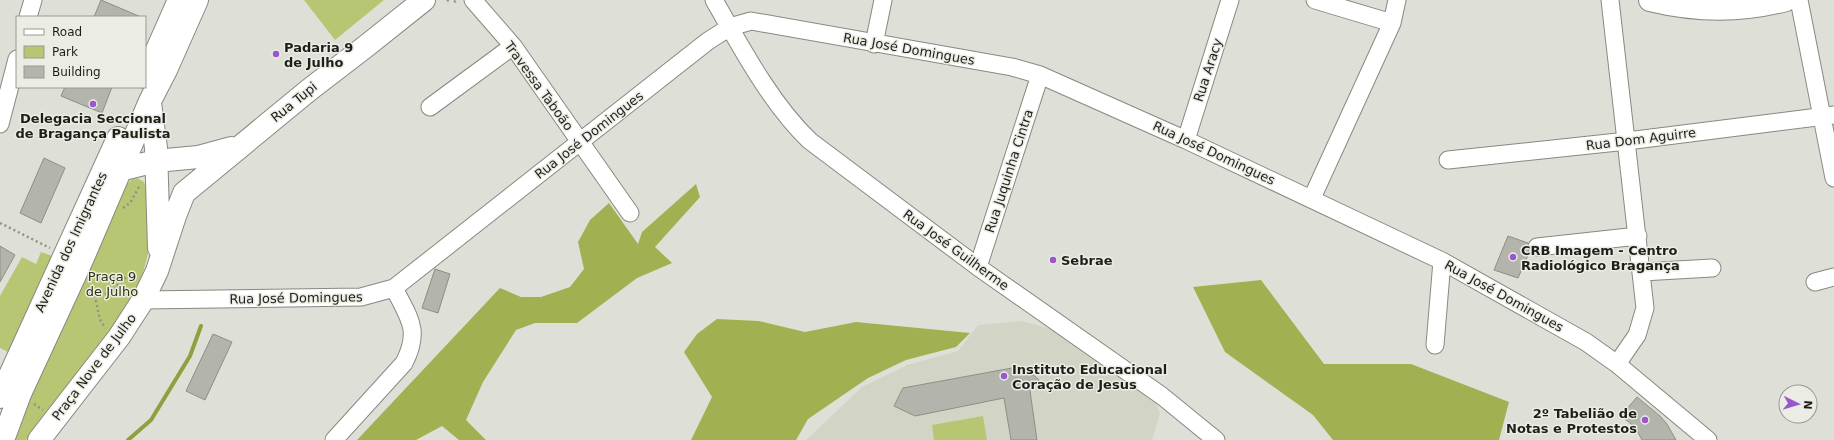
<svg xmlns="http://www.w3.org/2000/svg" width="1834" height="440" font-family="'DejaVu Sans',sans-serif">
<rect width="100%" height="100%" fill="#dee0d7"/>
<!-- built -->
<path fill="#d2d5c5" d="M1021,321L1063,332L1154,399L1160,413L1152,440H806L862,387L907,365L958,351L978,325Z"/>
<!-- green -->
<path fill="#b7c673" d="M304,0H384L335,40Z
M137,178L144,182L150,201L148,254L137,295L70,391L26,440H9L127,184L132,179Z
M41,252L58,258L32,301L8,352L0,348V296L22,257L36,264Z
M983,416L987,440H934L932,425Z"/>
<!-- forest -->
<path fill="#a1b051" d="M696,184L700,197L655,247L672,263L637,278L577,323H535L516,330L483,382L466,420L486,440H459L442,426L416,440H357L500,288L521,297H541L570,287L584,269L578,242L590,220L609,203L638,244L642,232Z
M1261,280L1324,364H1411L1509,402L1499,440H1333L1313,415L1225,352L1193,287Z
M717,319L759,321L805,332L856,322L970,333L956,347L906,360L868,378L808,419L796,440H691L712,397L684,352L697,334Z"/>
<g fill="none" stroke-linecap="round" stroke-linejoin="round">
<!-- stream -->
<path stroke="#909f40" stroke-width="4" d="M128,440L151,420L190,356L201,326"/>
</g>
<!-- building -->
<path fill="#b3b5ac" stroke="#8d8f87" d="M101,0L141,17H94Z
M65,87H112L102,113L61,96Z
M44,158L65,168L41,223L20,213Z
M1508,236L1528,243L1529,253L1518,278L1494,270Z
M0,246L15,255L0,282Z
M435,269L450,274L438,313L422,308Z
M213,334L232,342L205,400L186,391Z
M1023,366L1039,380L1030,391L1037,440H1011L1004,398L915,416L894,406L903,388Z
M1637,397L1660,416L1667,424L1676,440H1642L1635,427L1621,416Z"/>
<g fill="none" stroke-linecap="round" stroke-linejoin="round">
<!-- minor casing -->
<g stroke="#878980" stroke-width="19">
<path id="minor" d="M473,0L513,46L630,213
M714,0C741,47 771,104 810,141L978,267L1162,396L1216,440
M1315,0L1392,23
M1610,0L1645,308L1637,335L1617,364
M1799,0L1834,178
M28,17L33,0
M874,44L883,0
M430,107L513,46
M0,124L17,59
M1186,140L1230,0
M1448,160L1627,141L1834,115
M1312,198L1392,23L1397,0
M1537,247L1638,236
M978,267L1040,75
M1642,272L1712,268
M1815,282L1834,277
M143,300L361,297L394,288L708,41L730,27L751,21L1012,67L1040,75L1186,140L1442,261L1586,342L1617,364L1708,440
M1435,345L1442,261
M334,440L404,363C421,330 409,318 394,288"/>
</g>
<!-- major casing -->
<g stroke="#878980" stroke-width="24">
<path id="major" d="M1650,0C1695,11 1741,12 1786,0
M145,77L179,0
M150,103L156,148L159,248
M111,172L156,161L198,157L231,148
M0,397L118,138
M3,440L20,394L82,260L150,101L166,70L197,0
M39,440L119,337L143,300L157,271L175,216L184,193L309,90L365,47L424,0"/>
</g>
<!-- path -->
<path stroke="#91928b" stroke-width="2.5" stroke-dasharray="2 3" stroke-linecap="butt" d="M447,0L449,1
M454,2L457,0
M123,208L130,203L140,185
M0,223L50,248
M86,289C103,299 93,316 106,328
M95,295C114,296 116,284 130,274L136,275
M34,404L43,410"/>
<!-- minor -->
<use href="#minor" stroke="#fff" stroke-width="17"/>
<!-- major -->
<use href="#major" stroke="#fff" stroke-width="22"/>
</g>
<!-- markers -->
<g fill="#9857cd" stroke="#ebede4" stroke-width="1.5">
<circle cx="276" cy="54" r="4"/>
<circle cx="93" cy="104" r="4"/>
<circle cx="1513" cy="257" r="4"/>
<circle cx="1053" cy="260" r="4"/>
<circle cx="1004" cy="376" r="4"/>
<circle cx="1645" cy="420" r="4"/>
</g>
<g text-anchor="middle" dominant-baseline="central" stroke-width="3" stroke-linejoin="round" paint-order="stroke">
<!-- poi labels -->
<g font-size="13" font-weight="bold" fill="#1e1f1b" stroke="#ebede4" text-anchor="start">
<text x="284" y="47">Padaria 9<tspan x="284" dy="15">de Julho</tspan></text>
<text x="93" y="118" text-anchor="middle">Delegacia Seccional<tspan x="93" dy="15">de Bragança Paulista</tspan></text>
<text x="1521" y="250">CRB Imagem - Centro<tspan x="1521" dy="15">Radiológico Bragança</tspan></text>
<text x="1061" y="260">Sebrae</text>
<text x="1012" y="369">Instituto Educacional<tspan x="1012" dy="15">Coração de Jesus</tspan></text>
<text x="1637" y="413" text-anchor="end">2º Tabelião de<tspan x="1637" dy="15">Notas e Protestos</tspan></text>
</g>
<!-- street labels -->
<g font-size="13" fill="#1e1f1b" stroke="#ebede4">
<text transform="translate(909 49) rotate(10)">Rua José Domingues</text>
<text transform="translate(1208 70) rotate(-72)">Rua Aracy</text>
<text transform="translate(539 86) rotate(54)">Travessa Taboão</text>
<text transform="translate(294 102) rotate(-39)">Rua Tupi</text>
<text transform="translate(589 135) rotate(-38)">Rua José Domingues</text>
<text transform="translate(1641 139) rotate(-7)">Rua Dom Aguirre</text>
<text transform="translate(1214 153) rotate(25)">Rua José Domingues</text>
<text transform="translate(1009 171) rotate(-72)">Rua Juquinha Cintra</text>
<text transform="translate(71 242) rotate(-65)">Avenida dos Imigrantes</text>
<text transform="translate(956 250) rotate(36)">Rua José Guilherme</text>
<text transform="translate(1504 296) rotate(29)">Rua José Domingues</text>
<text transform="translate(296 298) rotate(-1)">Rua José Domingues</text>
<text transform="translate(94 367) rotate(-53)">Praça Nove de Julho</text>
</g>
<!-- park labels -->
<g font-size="13" fill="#2f350d" stroke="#ebede4">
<text x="112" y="276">Praça 9<tspan x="112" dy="15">de Julho</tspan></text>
</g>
</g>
<!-- legend -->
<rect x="16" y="16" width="130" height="72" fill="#ebede4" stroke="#999b94"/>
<rect x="24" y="29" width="20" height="6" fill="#ffffff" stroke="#999b94"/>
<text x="52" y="36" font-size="12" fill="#1e1f1b">Road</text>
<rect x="24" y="46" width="20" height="12" fill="#b7c673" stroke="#999b94"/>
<text x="52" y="56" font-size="12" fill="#1e1f1b">Park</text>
<rect x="24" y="66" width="20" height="12" fill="#b3b5ac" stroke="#999b94"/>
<text x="52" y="76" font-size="12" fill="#1e1f1b">Building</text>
<!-- north arrow -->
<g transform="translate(1798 404) rotate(95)"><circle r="19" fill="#ebede4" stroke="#999b94"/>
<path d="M0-3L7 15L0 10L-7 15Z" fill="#9857cd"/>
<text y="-6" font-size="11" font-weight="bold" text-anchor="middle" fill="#1e1f1b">N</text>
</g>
</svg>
